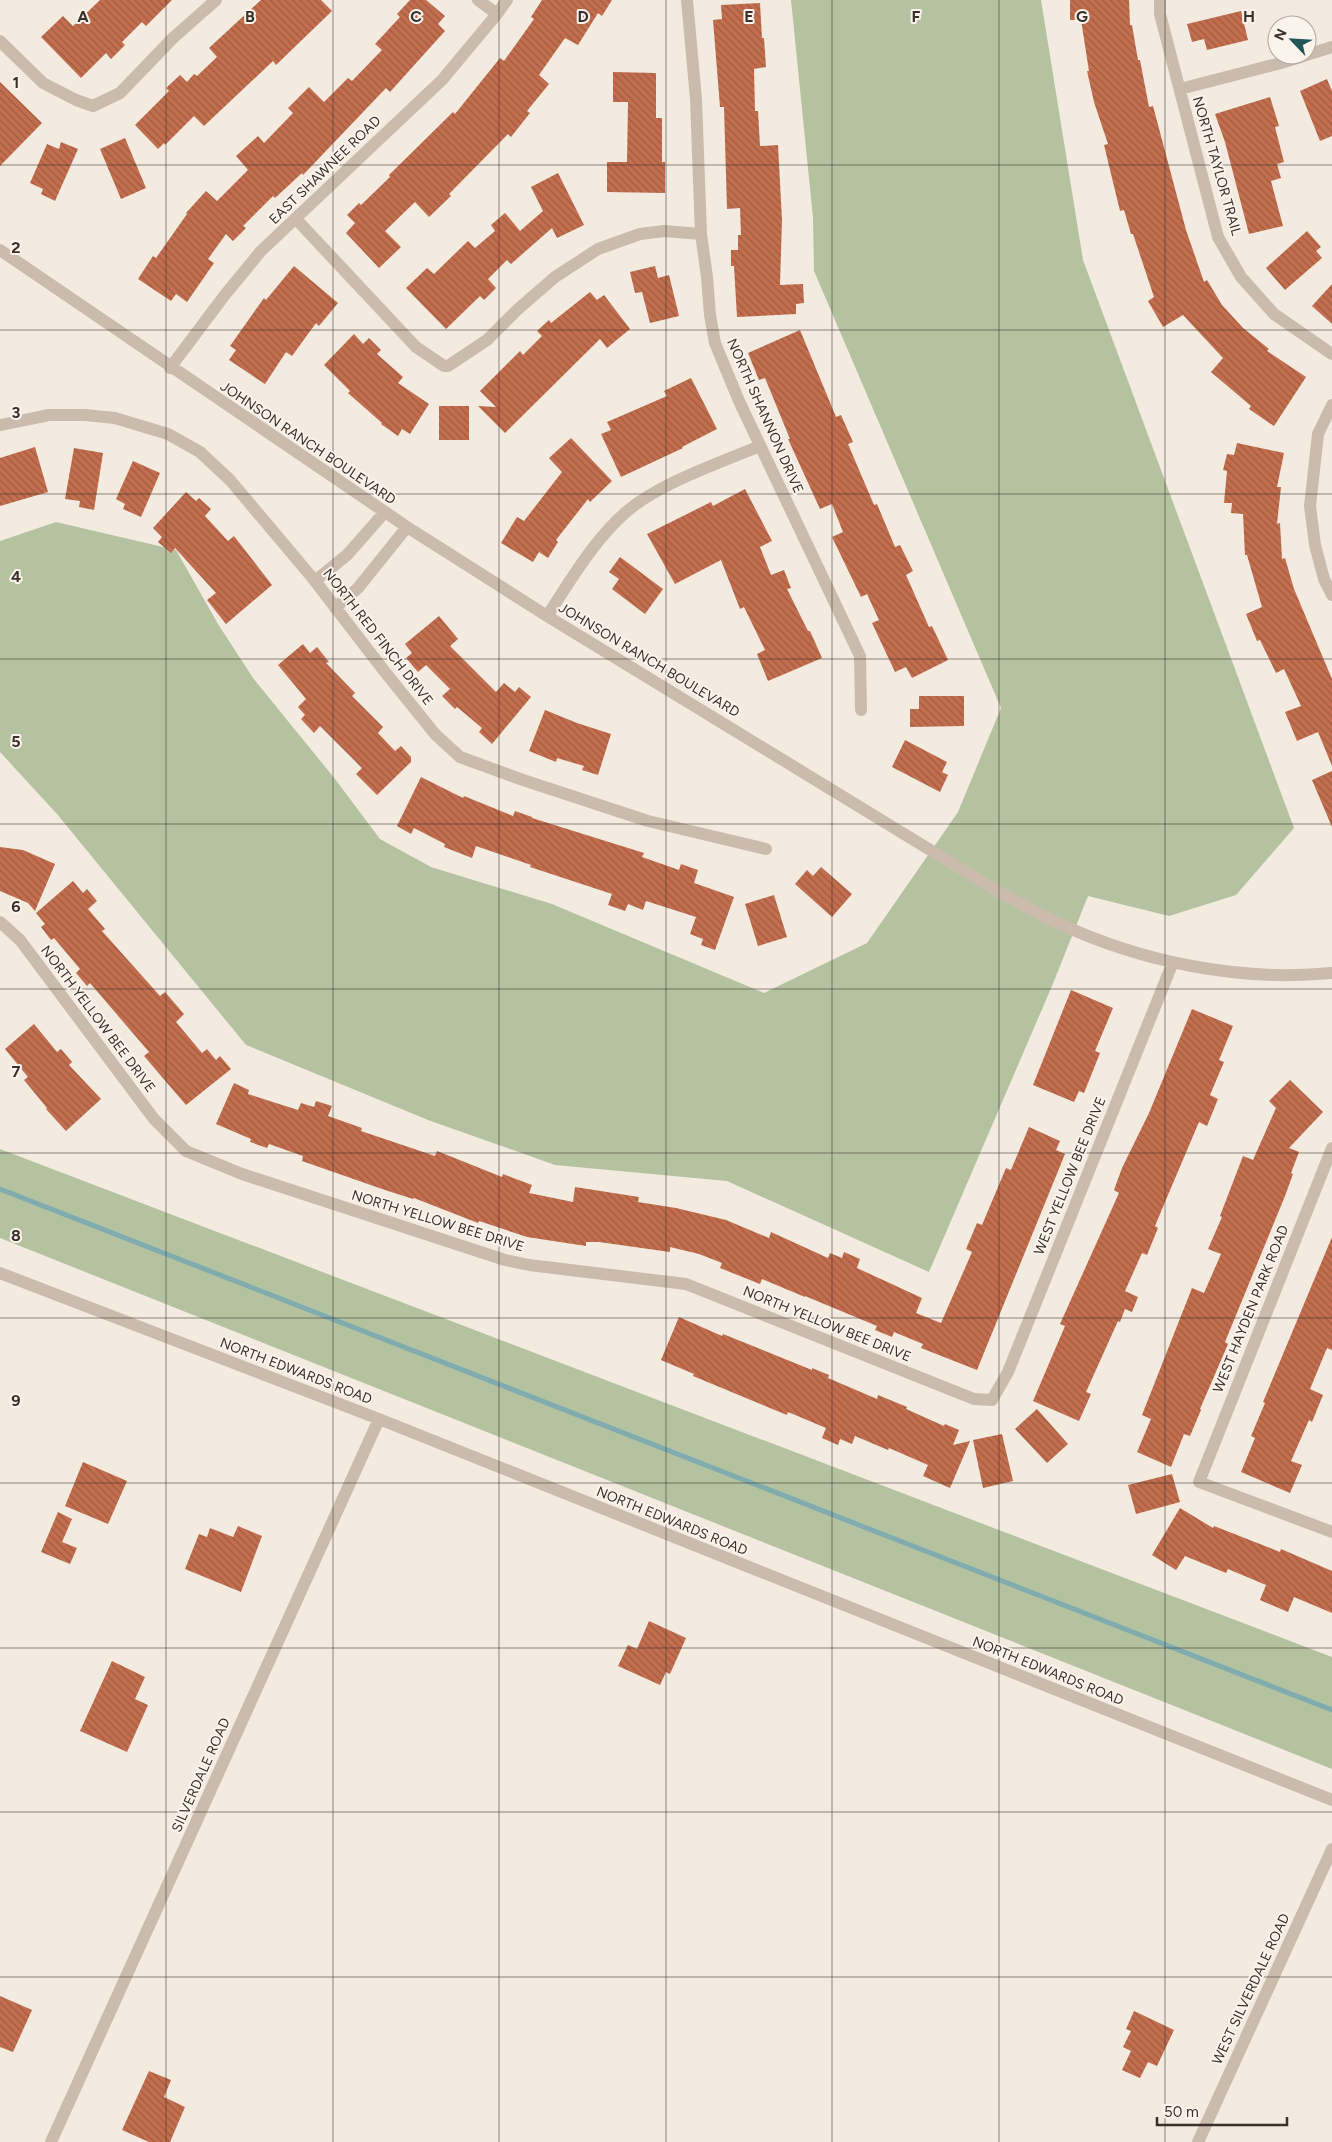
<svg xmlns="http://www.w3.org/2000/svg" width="1332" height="2142" font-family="Figtree,sans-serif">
<defs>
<pattern id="building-back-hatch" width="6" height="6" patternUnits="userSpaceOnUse" patternTransform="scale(1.25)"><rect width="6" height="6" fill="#c36e4e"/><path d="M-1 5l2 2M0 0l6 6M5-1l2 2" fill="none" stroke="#9f5b41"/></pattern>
</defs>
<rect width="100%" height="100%" fill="#f3ebe0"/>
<!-- green -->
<path fill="#b5c2a0" d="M791,0H1041L1083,260L1294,828L1236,895L1169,916L1088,896L1052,986L929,1272L727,1181L555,1165L428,1120L246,1045L57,814L0,752V541L56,522L176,550L218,624L253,678L335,779L380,839L431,867L552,904L764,993L867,943L958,812L1001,708L814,271L813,218Z
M0,1149L1332,1657V1769L0,1238Z"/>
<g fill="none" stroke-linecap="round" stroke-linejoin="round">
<!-- stream -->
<path stroke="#80acaf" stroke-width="5" d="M0,1189L1332,1710"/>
</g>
<!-- building -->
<path fill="url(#building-back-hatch)" d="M100,0H172L146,26L142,22L122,42L125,45L111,59L106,53L81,78L41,37L63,16L73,26Z
M261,0H321L332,11L276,65L273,61L204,126L194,116L165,145L164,143L158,149L135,125L169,91L166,88L180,75L187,82L194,74L197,76L217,57L209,48Z
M410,0H426L445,16L438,24L445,31L390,92L386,88L303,175L302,173L275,198L273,196L243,226L246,228L233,241L226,234L208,259L214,263L187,302L176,294L171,301L138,279L153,256L156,258L187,214L186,213L206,191L217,201L248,170L236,156L258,136L264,143L293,113L288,108L309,87L324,102L348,78L352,81L382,50L375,44L400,17L397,14Z
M542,0H612L602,16L598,13L578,45L565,38L539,75L549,84L527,111L530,113L511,137L508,134L449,194L451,196L429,217L415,202L385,231L401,247L379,268L346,233L355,223L347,215L359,203L361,205L390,177L389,175L453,112L455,114L500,58L504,61L534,19L531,17Z
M1070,0H1129L1130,25H1132L1138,60H1140L1149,107L1153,106L1186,230L1204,282L1207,280L1222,305L1243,328L1269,349L1267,351L1306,377L1274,426L1249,409L1251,406L1211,372L1223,358L1183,315L1163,327L1148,301L1154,297L1133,234H1131L1124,210L1120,211L1104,145L1108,144L1094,102L1087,71H1089L1081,20H1070Z
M760,3L762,38H764L766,67L754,69L755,111H758L760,146L778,145L782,220L780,285L803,284L804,303L796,304V314L737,317L734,266H731V250H738V235H741L740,208L727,209L724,107H720L713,20L722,19L721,5Z
M1241,11L1248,40L1207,50L1204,39L1192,42L1187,24Z
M613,72L656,73V118H662V162H665V193L607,192V162H627L628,102H613Z
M1327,79L1332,91V136L1320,141L1300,91Z
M0,82L42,123L0,166Z
M1270,97L1279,126L1275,127L1284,162L1277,164L1281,178L1271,181L1283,226L1249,234L1225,142L1215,114Z
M125,138L146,188L121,199L100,149Z
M61,142L78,149L55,201L41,194L43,189L30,183L47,144L59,149Z
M558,173L584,225L557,238L552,228L511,264L507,260L488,279L496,288L484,300L480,296L446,329L406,288L427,268L434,274L468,241L475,248L495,231L491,225L505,213L520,231L543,211L531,187Z
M1307,231L1321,247L1316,251L1322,258L1285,290L1266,268Z
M294,266L338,303L319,326L316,323L292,356L286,352L265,384L229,360L236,350L230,346L264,298L266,300Z
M655,266L658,278L669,275L679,316L650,323L642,292L635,293L630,272Z
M1332,284V324L1312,306Z
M590,292L597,300L604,295L630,329L607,348L600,339L505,433L478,406L496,407L480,391L520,351L523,355L542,336L537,331L549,320L551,323Z
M800,330L836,417L841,415L853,442L848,444L874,505L877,504L895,547L900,545L913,571L906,575L929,627L932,626L948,660L912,678L906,667L895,672L872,623L879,620L867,594L861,597L832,537L843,532L832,504L820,509L788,439H790L765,378L759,380L748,353Z
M354,334L363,344L369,338L381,350L377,354L403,377L398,383L429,404L410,434L402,429L398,436L381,424L382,423L348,393L350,391L324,365Z
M691,378L717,429L682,447L683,448L621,477L601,434L611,430L607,422L667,396L664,391Z
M439,406H469V440H439Z
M571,438L612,481L590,502L588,499L556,540L558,542L548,558L539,552L533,562L501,543L517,517L524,521L562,472L549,458Z
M1237,443L1284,453L1277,487H1281L1277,524L1280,523L1282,559L1285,558L1294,589L1332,679V766L1318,732L1297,741L1285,712L1301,706L1284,669L1276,673L1260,640L1257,641L1246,614L1262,607L1247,555H1245L1243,514L1231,513L1232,503H1224L1227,471L1223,470L1227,454L1234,455Z
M35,447L48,492L0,506V458Z
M74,448L103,453L94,510L79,507L80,501L65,499Z
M133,461L160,473L141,517L123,509L125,504L116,499Z
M745,489L772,541L760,547L771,575L784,570L791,588L787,589L808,631H810L822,658L768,681L757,654L765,650L744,607L740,609L721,560L675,584L647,534L711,502L713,506Z
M186,492L196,501L199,498L211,509L205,516L228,541L234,536L272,585L226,624L207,600L216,593L175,548L171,553L158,542L162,537L153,528Z
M620,557L663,589L645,614L612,589L619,579L609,572Z
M439,616L458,639L450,646L496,692L504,683L515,692L519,687L531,697L492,744L479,732L482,728L457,707L455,709L442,696L450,689L426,665L418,672L406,658L412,653L405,644Z
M303,644L310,653L317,647L329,662L326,663L355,693L352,696L383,727L378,733L395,751L401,746L411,757V762L377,795L356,774L362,768L320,726L314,733L301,719L305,715L298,707L306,699L278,665Z
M919,696H964V726L910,727V709H919Z
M545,710L577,723L611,734L598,775L582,770L584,766L557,758L556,762L529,751Z
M905,740L947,762L942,772L948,775L940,792L892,767Z
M1332,771V827L1312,780Z
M421,777L463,798L464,796L513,816L515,811L532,817V818L644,853L642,857L679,870L681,864L698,870L694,883L734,897L715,950L701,945L703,939L690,934L696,917L646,901L643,910L628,904L625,911L608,905L612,894L530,867L531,865L476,846L472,858L444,847L445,844L414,828L411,834L397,826Z
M0,847L23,850L55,864L35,911L28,903L0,891Z
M821,867L852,894L832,917L795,884L807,870L813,876Z
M73,881L83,893L87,889L97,901L88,909L105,929L102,931L160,996L165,992L184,1014L176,1022L202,1053L207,1049L216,1060L220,1056L231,1069L186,1105L144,1056L149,1052L90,983L87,986L76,973L80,969L54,938L51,940L41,927L45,924L36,913Z
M774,895L787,937L758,946L745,904Z
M1071,990L1113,1008L1095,1051L1100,1053L1084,1093L1079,1091L1074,1102L1033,1085Z
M1192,1009L1233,1026L1219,1060L1224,1062L1210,1095L1218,1099L1207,1126L1199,1122L1165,1202L1155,1226L1158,1228L1147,1255L1142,1253L1125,1291L1138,1297L1132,1312L1125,1309L1120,1322L1118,1321L1086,1392L1091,1394L1079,1421L1033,1401L1065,1326L1060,1324L1119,1193L1114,1190L1122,1168L1149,1113Z
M34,1024L57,1052L61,1049L72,1062L69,1065L101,1099L66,1131L46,1109L47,1108L24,1080L28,1077L5,1049Z
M1290,1080L1323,1112L1289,1148L1299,1152L1291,1173L1293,1174L1285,1196L1225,1342L1228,1344L1200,1409L1201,1410L1190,1436L1184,1434L1171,1467L1137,1452L1151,1419L1142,1415L1192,1288L1204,1293L1221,1254L1208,1249L1222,1217L1220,1216L1243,1156L1253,1160L1276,1108L1269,1101Z
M234,1083L249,1090L248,1094L298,1110L301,1103L314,1107L316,1101L332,1106L328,1116L362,1128L361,1131L435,1156L437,1151L502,1177L503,1174L532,1185L529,1193L573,1202L575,1187L639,1197L638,1202L676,1208L726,1220L769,1238L771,1232L828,1258L830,1253L842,1258L844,1252L860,1259L857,1268L922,1298L916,1313L941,1323L972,1252L966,1249L977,1223L982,1225L1006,1168L1011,1170L1029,1127L1060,1141L1056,1150L1065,1154L977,1370L921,1348L923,1344L894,1332L892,1337L875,1330L877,1326L805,1296V1297L762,1279L760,1284L720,1268L722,1263L699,1254L670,1247V1252L599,1242H586V1246L527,1237L479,1221L478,1223L414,1198L413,1199L385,1190L302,1161L303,1156L269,1144L267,1148L250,1142L251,1139L216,1124Z
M1332,1237V1350L1327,1348L1310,1389L1323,1395L1312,1422L1309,1420L1291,1461L1302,1465L1290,1493L1241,1472L1255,1438L1251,1436L1265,1403L1263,1402Z
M679,1317L722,1336L723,1334L812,1370V1368L829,1375L828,1378L877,1399L878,1395L907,1407L906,1409L944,1426L945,1424L959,1430L953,1445L970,1441L950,1488L923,1476L928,1465L889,1448L888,1450L855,1436L852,1444L840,1439L838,1445L822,1438L826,1428L788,1412L787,1415L693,1376L694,1374L661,1360Z
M1037,1409L1068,1444L1047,1463L1015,1429Z
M1002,1434L1013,1481L983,1488L973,1440Z
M83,1462L127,1481L108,1524L65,1506Z
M1172,1474L1180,1502L1136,1514L1128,1485Z
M1180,1508L1213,1528L1214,1526L1280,1552L1281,1549L1332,1571V1613L1294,1597L1288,1612L1260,1600L1266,1585L1228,1569L1226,1573L1185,1556L1176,1570L1152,1555Z
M58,1512L72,1519L62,1542L77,1548L70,1564L41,1552Z
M238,1526L262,1536L241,1592L185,1569L199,1534L207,1537L210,1528L233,1537Z
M649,1621L686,1638L670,1674L666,1672L660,1685L618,1666L628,1645L637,1649Z
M112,1661L145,1677L135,1699L148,1705L127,1752L80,1731Z
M0,1996L32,2010L13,2052L0,2047Z
M1134,2011L1174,2030L1157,2066L1148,2062L1140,2078L1122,2070L1131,2051L1123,2047L1131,2031L1126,2029Z
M149,2071L171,2080L164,2097L185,2107L170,2142H149L122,2130Z"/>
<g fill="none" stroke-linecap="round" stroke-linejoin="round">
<!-- minor -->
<path stroke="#cbbbac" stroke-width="12" d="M478,0L497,14
M687,0L696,99L701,234L707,277L710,315L715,343L739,401L860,656L861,710
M1160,0V14L1218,237L1241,277L1274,314L1332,354
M0,41L43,83L76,100L93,106L120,93L173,38L216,0
M1180,89L1281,63L1332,47
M296,219L416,347L444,366H448L487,340L517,310L555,277L598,249L640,234L664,231L701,234
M0,250L407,527L547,616L1004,895C1022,904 1040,915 1058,923C1141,962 1240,982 1332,973
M170,368L224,296L261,251L442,80L497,14L507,0
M1332,405L1318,434L1310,506L1315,545L1324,579L1332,595
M0,425L49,415H85L115,418L168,434L200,452L230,480L315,581L385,672L435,734L460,757L523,780L648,821L766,849
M315,581L347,555L384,513
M335,608L358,588L407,527
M547,616C571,580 593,541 626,512C660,483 719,463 760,446
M0,922L20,940L154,1119L186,1151L242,1174L505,1260L529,1265L686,1284L974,1399L992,1400L1008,1372L1173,962
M1332,1148L1199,1482L1332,1532
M0,1273L379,1419L1332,1800
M51,2142L379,1419
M1198,2142L1332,1849"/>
</g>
<!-- grid -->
<path fill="none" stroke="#39302b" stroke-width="1" stroke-opacity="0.55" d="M166,0V2142M333,0V2142M499,0V2142M666,0V2142M832,0V2142M999,0V2142M1165,0V2142M0,165H1332M0,330H1332M0,494H1332M0,659H1332M0,824H1332M0,989H1332M0,1153H1332M0,1318H1332M0,1483H1332M0,1648H1332M0,1812H1332M0,1977H1332"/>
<g text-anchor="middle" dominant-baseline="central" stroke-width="4" stroke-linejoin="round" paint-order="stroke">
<!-- street labels -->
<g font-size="14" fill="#39302b" stroke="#faf4ed">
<text transform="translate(1217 166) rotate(74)">NORTH TAYLOR TRAIL</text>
<text transform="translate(325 170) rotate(-44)">EAST SHAWNEE ROAD</text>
<text transform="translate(765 416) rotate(66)">NORTH SHANNON DRIVE</text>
<text transform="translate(308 443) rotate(34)">JOHNSON RANCH BOULEVARD</text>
<text transform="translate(378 637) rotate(52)">NORTH RED FINCH DRIVE</text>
<text transform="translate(649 660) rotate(31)">JOHNSON RANCH BOULEVARD</text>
<text transform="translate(98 1019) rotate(53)">NORTH YELLOW BEE DRIVE</text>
<text transform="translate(1070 1176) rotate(-68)">WEST YELLOW BEE DRIVE</text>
<text transform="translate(438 1221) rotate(17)">NORTH YELLOW BEE DRIVE</text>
<text transform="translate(1251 1309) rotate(-68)">WEST HAYDEN PARK ROAD</text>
<text transform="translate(827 1324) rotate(22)">NORTH YELLOW BEE DRIVE</text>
<text transform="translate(296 1371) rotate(21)">NORTH EDWARDS ROAD</text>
<text transform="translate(672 1521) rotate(22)">NORTH EDWARDS ROAD</text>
<text transform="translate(1048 1671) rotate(22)">NORTH EDWARDS ROAD</text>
<text transform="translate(201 1775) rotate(-66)">SILVERDALE ROAD</text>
<text transform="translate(1251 1989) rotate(-65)">WEST SILVERDALE ROAD</text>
</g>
</g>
<g font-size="16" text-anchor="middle" font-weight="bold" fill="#39302b" stroke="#faf4ed" stroke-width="4" stroke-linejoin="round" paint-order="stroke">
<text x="83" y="22">A</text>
<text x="250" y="22">B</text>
<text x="416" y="22">C</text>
<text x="583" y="22">D</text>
<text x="749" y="22">E</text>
<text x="916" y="22">F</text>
<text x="1082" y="22">G</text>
<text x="1249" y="22">H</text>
<text x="16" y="88">1</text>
<text x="16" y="253">2</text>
<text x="16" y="418">3</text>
<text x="16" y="582">4</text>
<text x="16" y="747">5</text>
<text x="16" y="912">6</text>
<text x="16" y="1077">7</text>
<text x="16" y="1241">8</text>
<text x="16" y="1406">9</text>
</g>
<!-- north arrow -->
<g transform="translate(1292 40) rotate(295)"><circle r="24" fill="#faf4ed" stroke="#ada69f"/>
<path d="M0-4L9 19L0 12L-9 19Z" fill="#21555a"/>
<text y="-8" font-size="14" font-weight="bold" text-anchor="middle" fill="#39302b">N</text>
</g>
<!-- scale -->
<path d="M1157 2117v8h130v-8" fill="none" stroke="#39302b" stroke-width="2.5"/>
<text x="1164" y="2117" font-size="15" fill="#39302b" stroke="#faf4ed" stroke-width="4" paint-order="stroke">50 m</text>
</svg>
